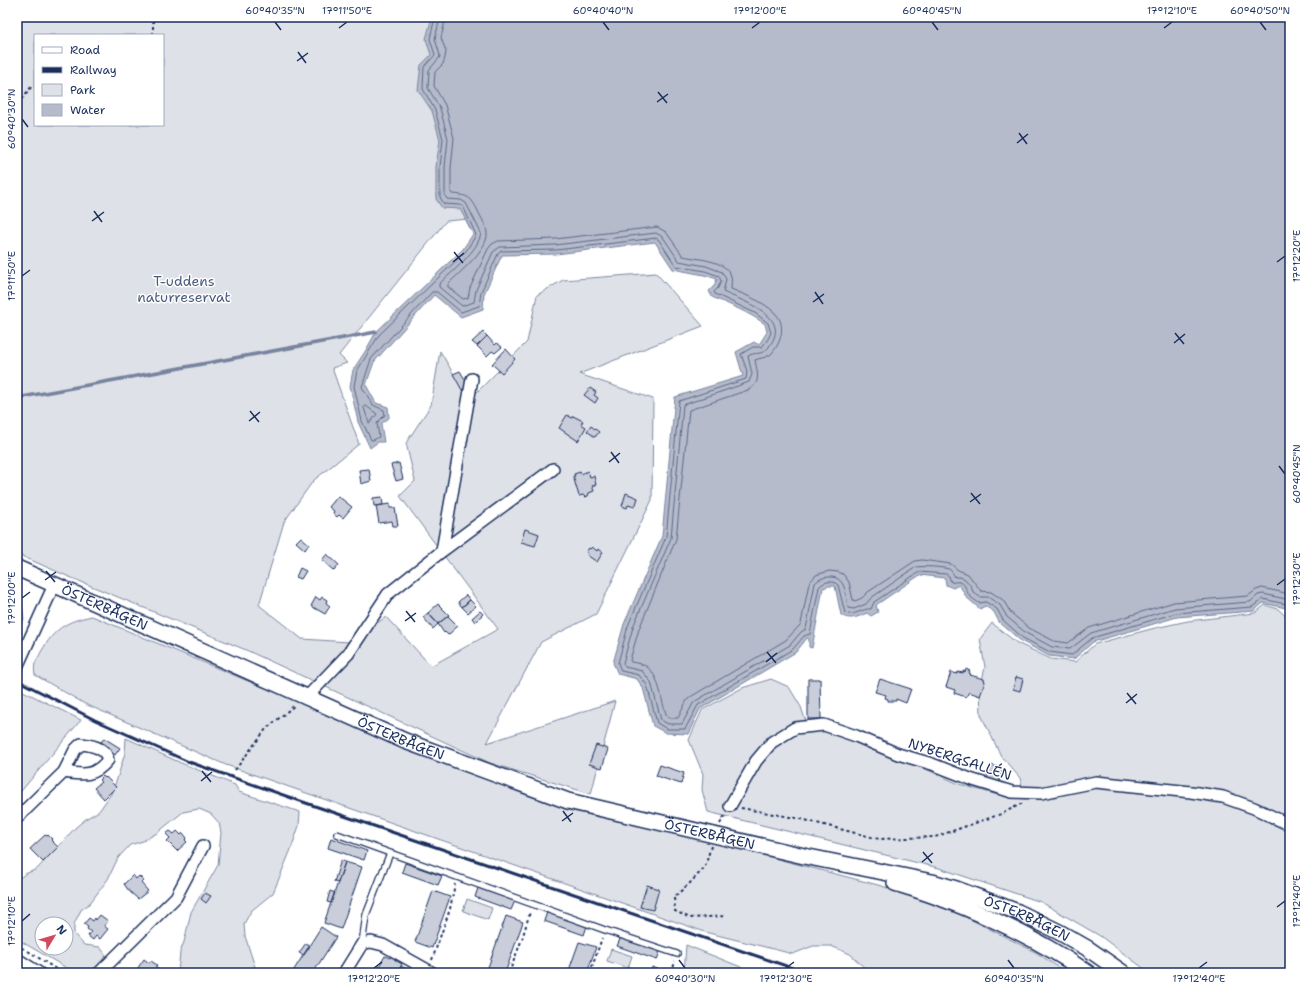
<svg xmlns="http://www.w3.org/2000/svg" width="1307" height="990" font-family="'Shantell Sans',sans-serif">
<rect width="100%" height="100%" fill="#fff"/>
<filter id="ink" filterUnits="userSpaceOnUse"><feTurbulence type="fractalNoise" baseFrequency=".025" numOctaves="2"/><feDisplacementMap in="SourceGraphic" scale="8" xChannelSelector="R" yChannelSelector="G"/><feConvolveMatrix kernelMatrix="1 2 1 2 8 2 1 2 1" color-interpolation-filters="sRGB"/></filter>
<g filter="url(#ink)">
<!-- green -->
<path fill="#dee1e7" stroke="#7c88a2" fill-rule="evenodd" d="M17,17H631L503,216L446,221L339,355L347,363L332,368L359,444L313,481L284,522L259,605L302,639L349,642L386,617L431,666L498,629L400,496L415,481L406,443L431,405L440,351L469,400L527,342L537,295L563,280L656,273L703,326L579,374L653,399L652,500L596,614L541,642L487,743L615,701L591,794L490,763L246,650L67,576L17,554ZM35,35H163V125H35Z
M17,586L20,587L24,619L17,632Z
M1265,605L1278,609L1290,620V973H1150L1100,936L1041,902L939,868L708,812L702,790L703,774L689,740L702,710L742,688L771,679L789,687L801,707L809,731H826L854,740L891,757L928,770L959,784L994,794L1025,799L1020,778L1001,756L981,715L980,689L985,667L980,639L992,623L1017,643L1051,659L1075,662L1095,644L1155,628L1188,621L1255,613Z
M92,616L260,686L568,810L704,840L882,886L962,915L1037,953L1067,973H870L850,954L831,946H813L793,954L705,932L226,765L85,704L35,675C33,663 36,662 41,652C54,629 66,621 92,616Z
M21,690L81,720L17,796V696Z
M126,738L181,763L235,785L239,792L300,812L299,826L290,852L273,893L251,911L244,924L245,936L257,973H178L180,952L184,942L191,912L218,865L221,833L219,823L211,814L199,809L183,812L157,833L143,841L130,845L118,858L108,879L90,903L81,910L74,924V934L84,945L100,947L106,955L103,964L94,973H75L17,939V880L25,874L37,869L76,827L87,818L99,811L111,794L117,779L125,753ZM42,924H66V948H42Z
M467,899L492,908L488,920L463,911Z
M686,945L756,973H684Z
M611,949L632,956L628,968L607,961Z"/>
<!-- water -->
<path fill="#b5bbca" stroke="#77839f" d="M432,17H1290V609L1263,603L1254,611L1177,617L1093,642L1074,659L1049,656L1021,641L999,622L994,612L985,606L980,609L966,597L963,591L959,585L953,588L946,585L945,578L920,575L876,605L878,612L871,616L867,613C858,617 850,621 841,615L835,586H829L823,588L812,648L809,647V639L807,638L796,652L700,709L688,734L666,733L653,726L643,688L637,679L618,674L613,663L624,624L662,536L675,397L743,376L736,352L754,342L757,344L760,343L767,332L765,324C748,312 730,305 712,297L709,291L714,286L717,279L704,275L673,269L655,242L556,254L502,255L484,294L483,309L461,317L434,295L374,362L366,385L376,403L388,407L389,418L381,424L384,442H378L370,448L358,422L350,386L353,370L366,350L376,332L463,249L473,234L460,209L442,208L436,199V166L440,140L432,111L418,90L421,65L431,55L426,39Z"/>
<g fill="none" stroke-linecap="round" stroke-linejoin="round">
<!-- shore -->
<path stroke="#596789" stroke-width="1" d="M435,17L430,39L435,55L424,67L423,89L435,110L443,139L440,167V197L444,204L460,205L463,206L476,235L466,251L379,335L357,371L354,386L362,421L371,440H373L379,437L377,423L385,415L384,410L373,405L362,387L371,359L432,292H437L461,312L479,306L481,292L498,254L501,251L556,250L656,238L659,240L676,266L705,271L719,276L721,281L718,288L714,292L715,294L755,313L768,323L771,333L768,339L762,347H753L741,354L747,371L746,379L679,401L666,537L628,626L618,663L621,671L639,675L647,685L657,723L667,729H685L698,705L793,649L804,636L810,634L819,587C824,581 833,580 838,585L845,613C854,617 862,608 871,609L874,602L919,572L946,574L949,576L951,582C954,583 957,581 960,582C966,584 966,591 969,595C971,598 976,601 979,603L986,602L997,609L1003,620L1023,638L1050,652L1072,655L1092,638L1176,613L1252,607L1263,599L1290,605
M440,17L435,39L439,52L440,57L429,70L428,88L440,108L448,139L445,167V196L447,199L461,200L466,203L481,233C479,250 451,273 439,284V287L462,306L474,302L476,290L493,252L500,247L555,245L656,233L663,237L679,261L706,266L722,272L726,279L723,292C740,300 784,313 774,338C772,342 769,348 765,351C759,355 754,352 748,356L752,374L749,382L683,405L671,538L633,627L623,663L625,667L642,671L651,682L661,720L668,724H682L694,702L790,645L801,632L806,629L815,583C819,579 824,577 829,577C846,576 846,595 848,608L854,609L866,604L871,598L916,567C922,566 943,567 949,569C952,571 953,574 955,577H960L965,579L971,586L973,592L980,597H988L1000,605L1007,617L1026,633L1052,647L1070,649L1091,633L1175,608L1250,602L1258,595L1263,594L1290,600
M446,17L441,38L446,51L445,58L443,64L435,72L434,86L445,105L454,138L451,168V192L452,194C468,195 471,197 478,211C481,218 487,226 487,234C488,249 459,273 448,284V287L463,299L468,298L470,288L488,249L492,244L498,241L555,239L657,227L666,232L683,256C696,259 727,260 731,276C732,280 731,285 731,289C745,295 763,301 775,313C787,324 781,345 770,355C765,358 760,358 755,360C757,372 762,383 748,390L689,410L676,539L639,629L630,660L631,662C635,663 640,663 644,665C661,674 660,701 667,716L670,718H678L687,700L692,696L786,640L801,624L809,583L816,575L829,571L838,572L843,574L849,582L853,600L855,601L862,598L868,592L915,561L922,560L951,564L958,570L968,574L981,591L991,592L1003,600L1011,613L1029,628L1054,641L1068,643L1089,628L1174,602L1248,596L1256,590L1262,588L1290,594
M366,406L377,414L370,423H369L364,408Z"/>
<!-- stream -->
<path stroke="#77839f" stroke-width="3.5" d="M17,398L376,332"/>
</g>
<!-- building -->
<path fill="#caceda" stroke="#1b2f5e" d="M483,332L487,336L477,346L472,342Z
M487,336L495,345L497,343L502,347L495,353L492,351L487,356L477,346Z
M506,349L515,359L502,373L492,364Z
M460,371L469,386L462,390L453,374Z
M590,388L596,392L594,395L598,398L595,403L584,395Z
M567,415L572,418L573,416L583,421L581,424L586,427L578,441L559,428Z
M591,426L599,432L595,437L587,431Z
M399,463L403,479L396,481L391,465Z
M369,469L371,481L361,484L359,470Z
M588,471L590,477L594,476L596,485L592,486L594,491L589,493L588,496L585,497L583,495L579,496L573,476H575L574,474L580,472L581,474Z
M626,493L638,498L635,507L628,505L627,508L622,506Z
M338,496L352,507L343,518L339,515L337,517L333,513L334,511L329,507Z
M382,497L383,505L374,506L373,498Z
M390,504V508H395L398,526H393L392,521L379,523L376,506Z
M525,529L539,534L535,546L521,542Z
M301,537L309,544L305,550L296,542Z
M592,547L597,551L598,549L603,552L597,562L587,555L588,553L586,552L589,548L590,549Z
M327,554L339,565L334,571L322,560Z
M300,568L306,571L301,579L296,577Z
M466,595L470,600L462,607L458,602Z
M316,597L320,600L322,597L327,600L326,603L330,606L325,614L311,606Z
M470,600L476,606L468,613L462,607Z
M438,604L449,615L438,624L428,613Z
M480,611L483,614L475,622L472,618Z
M428,613L438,624L433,629L423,617Z
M448,616L458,626L448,635L445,632L444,633L438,624Z
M966,669L970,671L969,673L971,674L970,675L984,679L985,682L980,696L969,692L966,697L954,693L955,690L946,687L951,672L957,674L958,672L963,673V671L965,672Z
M1016,677L1023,679L1020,691L1013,689Z
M808,679H820L821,719H808Z
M880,679L911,689L906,703L896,699V701H888V699L885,698L886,695L875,692Z
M104,738L120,748L115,755L100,744Z
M596,745L608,749L602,768L589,764Z
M660,765L684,773L681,784L656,776Z
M990,765L1002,768L999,784L986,781Z
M103,776L105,778L106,777L116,787L104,799L94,788L101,782L99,780Z
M170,831L174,834L177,831L181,835L183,833L187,838L185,840L187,842L177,851L167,841L170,838L166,834Z
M45,835L47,836L48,835L52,839L51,840L58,847L43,862L30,849Z
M331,838L367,851L364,860L328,848Z
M341,860L345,862L338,883L334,882Z
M345,862L362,867L341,929L324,923Z
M405,863L442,876L438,885L402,872Z
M133,875L136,879L139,876L144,881L141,883L148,891L138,899L129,891L124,884Z
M647,885L659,889L653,910L640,907Z
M478,888L515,901L511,910L475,897Z
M330,891L335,893L331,903L327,902Z
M433,891L450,897L432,948L415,942Z
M205,893L211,896L206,903L201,899Z
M547,912L587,926L584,935L544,921Z
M100,915L108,921L104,926L108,929L100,939L96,936L93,940L88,936L91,932L87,929L88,927L84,924L89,918L93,921L95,918L96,920Z
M506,916L523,922L505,973H486Z
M321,927L336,937L313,973H292Z
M621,937L660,951L657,960L617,946Z
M579,942L596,947L587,973H568Z
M306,943L310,946L304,955L299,953Z
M391,955L396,958L395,960L402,964L398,973H390L385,971L383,973L377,970L385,956L390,958Z
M144,959L149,963L151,961L157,965L155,967L158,969L155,973L135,972Z
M401,966L415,973H398Z
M652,967L669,973H650Z"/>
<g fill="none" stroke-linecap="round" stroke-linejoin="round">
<!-- lane casing -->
<g stroke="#1b2f5e" stroke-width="8">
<path id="lane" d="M337,834L390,853L366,915L362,944
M390,853L605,930L677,954"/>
</g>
<!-- street casing -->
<g stroke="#1b2f5e" stroke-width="14">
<path id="street" d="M442,551L472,379
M17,667L54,585
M307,697L348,654L388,594L442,551L553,469
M730,806L756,761L772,742L795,728L824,725L856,736L898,754L932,764L973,780L1012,792L1041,793L1096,782L1191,792L1223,797L1254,808L1290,825
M17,818L64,772L75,750L81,744C92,745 106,748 108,760C94,777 84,775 64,772
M17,959L39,973
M99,973L176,897L203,846
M344,973L362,944L371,942L383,945L433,973"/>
</g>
<!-- secondary casing -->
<g stroke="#1b2f5e" stroke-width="18">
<g id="secondary">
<path id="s1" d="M17,568L405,741L568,801L804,856L932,882L956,889L1018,912L1059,932L1087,948L1123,973"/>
<path d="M895,883C963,903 1029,933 1088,973"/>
</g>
</g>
<!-- path -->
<path stroke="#1b2f5e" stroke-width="2" stroke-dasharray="3 3" stroke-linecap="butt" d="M153,35V17
M17,102L21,100L32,86L35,85
M235,770L266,729L295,705
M741,808L801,819L879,839L935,837L1001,814L1023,803
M720,824L725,815
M711,846L705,867L690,883L674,897L675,911L690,918L726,916
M17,945L24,949
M28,951L62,973
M432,960L450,909L455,884
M509,973L522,939L530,912
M590,973L602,938
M672,973L675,961"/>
<!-- lane -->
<use href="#lane" stroke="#fff" stroke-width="5.5"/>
<!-- street -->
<use href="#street" stroke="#fff" stroke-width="11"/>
<!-- secondary -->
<use href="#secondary" stroke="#fff" stroke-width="15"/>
<!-- rail -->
<path stroke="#1b2f5e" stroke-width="3" d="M17,680L95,720L189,762L306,803L807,973"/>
</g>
</g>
<!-- ticks -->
<path fill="none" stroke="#1b2f5e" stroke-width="1.5" d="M275,22L281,30M603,22L609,30M932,22L938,30M1260,22L1266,30M339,28L347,22M752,28L760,22M1164,28L1172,22M298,52L306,63M297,61L308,53M658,92L667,103M657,102L668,94M22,119L28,127M1019,133L1027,144M1017,143L1028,134M94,211L102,222M92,221L104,212M454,252L463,263M453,262L464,253M1277,262L1285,256M22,276L30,270M815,292L823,304M813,302L824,294M1175,333L1184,344M1174,343L1185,334M250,411L259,422M249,421L260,412M611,452L619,463M609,462L620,453M1279,466L1285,474M971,493L980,504M970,502L981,494M46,571L55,582M45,580L56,572M1277,585L1285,579M22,598L30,592M406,611L415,622M405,621L416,613M767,652L776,663M766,662L777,653M1127,693L1136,704M1126,703L1137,694M202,771L211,782M201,781L212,772M563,811L571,822M562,821L573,813M923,852L932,863M922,862L933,853M1277,907L1285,901M22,921L30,914M679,960L685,968M1008,960L1014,968M374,968L382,962M786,968L794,962M1199,968L1207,962"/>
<g text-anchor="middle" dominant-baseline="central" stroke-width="3" stroke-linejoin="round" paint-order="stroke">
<!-- park labels -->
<g font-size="14" fill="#4c5c80" stroke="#fff">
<text x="184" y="281">T-uddens<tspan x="184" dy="16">naturreservat</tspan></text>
</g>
<!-- street labels -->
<g font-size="14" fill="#1b2f5e" stroke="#fff">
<text stroke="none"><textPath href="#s1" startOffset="96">ÖSTERBÅGEN</textPath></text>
<text stroke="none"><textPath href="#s1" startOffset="420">ÖSTERBÅGEN</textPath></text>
<text transform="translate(960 759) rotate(18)">NYBERGSALLÉN</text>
<text stroke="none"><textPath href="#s1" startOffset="744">ÖSTERBÅGEN</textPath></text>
<text stroke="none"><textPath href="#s1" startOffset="1073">ÖSTERBÅGEN</textPath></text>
</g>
</g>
<!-- margin -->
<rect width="1307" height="990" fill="none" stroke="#fff" stroke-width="44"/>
<!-- legend -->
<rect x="34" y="34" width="130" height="92" fill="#ffffff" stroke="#a4acbf"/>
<rect x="42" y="47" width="20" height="6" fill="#ffffff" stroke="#a4acbf"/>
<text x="70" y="54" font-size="12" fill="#1b2f5e">Road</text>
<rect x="42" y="67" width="20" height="6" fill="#1b2f5e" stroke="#a4acbf"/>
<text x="70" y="74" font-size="12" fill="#1b2f5e">Railway</text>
<rect x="42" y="84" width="20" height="12" fill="#dee1e7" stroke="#a4acbf"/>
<text x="70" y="94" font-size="12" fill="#1b2f5e">Park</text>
<rect x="42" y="104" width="20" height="12" fill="#b5bbca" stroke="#a4acbf"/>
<text x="70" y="114" font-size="12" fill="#1b2f5e">Water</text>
<!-- north arrow -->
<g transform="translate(54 936) rotate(52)"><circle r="19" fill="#ffffff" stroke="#a4acbf"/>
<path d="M0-3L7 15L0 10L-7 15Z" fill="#d1495b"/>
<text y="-6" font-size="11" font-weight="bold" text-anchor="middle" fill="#1b2f5e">N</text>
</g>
<rect x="22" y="22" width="1263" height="946" fill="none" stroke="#1b2f5e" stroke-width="1.5"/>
<g font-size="10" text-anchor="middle" fill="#1b2f5e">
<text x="275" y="14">60°40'35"N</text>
<text x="347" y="14">17°11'50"E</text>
<text x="603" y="14">60°40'40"N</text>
<text x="760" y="14">17°12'00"E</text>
<text x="932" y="14">60°40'45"N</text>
<text x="1172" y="14">17°12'10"E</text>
<text x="1260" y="14">60°40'50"N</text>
<text transform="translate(11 119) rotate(-90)" y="4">60°40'30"N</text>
<text transform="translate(1296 256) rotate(-90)" y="4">17°12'20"E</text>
<text transform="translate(11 276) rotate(-90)" y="4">17°11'50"E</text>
<text transform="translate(1296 474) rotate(-90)" y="4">60°40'45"N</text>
<text transform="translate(1296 579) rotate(-90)" y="4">17°12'30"E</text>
<text transform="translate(11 598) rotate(-90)" y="4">17°12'00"E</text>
<text transform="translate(1296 901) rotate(-90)" y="4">17°12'40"E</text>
<text transform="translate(11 921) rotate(-90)" y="4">17°12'10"E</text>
<text x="374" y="982">17°12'20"E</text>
<text x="685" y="982">60°40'30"N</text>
<text x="786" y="982">17°12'30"E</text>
<text x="1014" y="982">60°40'35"N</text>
<text x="1199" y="982">17°12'40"E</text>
</g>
</svg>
